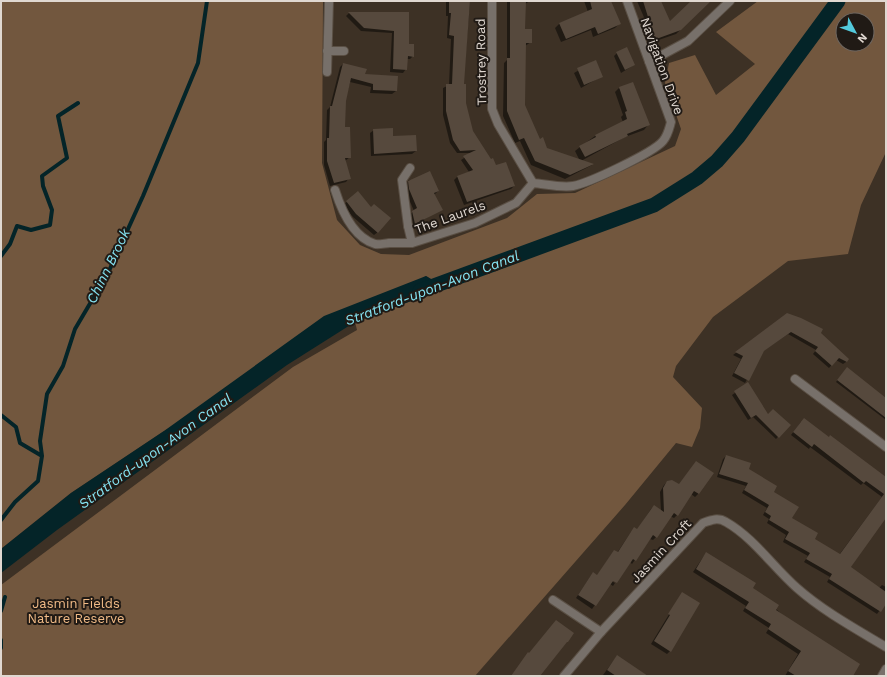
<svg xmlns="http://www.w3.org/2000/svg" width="887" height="677" font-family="'Work Sans',sans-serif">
<rect width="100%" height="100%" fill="#3d3125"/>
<!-- green -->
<path fill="#72573e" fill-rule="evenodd" d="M1,1H323L322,163L337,220L360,245L381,254L409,255L507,218L537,194L575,193L675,146L681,129L665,83L669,63L695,55L716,95L755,64L716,32L758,1H886V152L861,205L848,254L788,261L713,317L676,366L673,377L702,408L700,428L692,447L676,443L625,505L475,676H1V585L293,367L357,330L355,322L446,288L426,276L164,431L71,493L1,549ZM843,20H867V44H843Z"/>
<!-- water -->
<path fill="#042428" d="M426,276L446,288L355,322L287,365L57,530L1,573V549L71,493L164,431L324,316Z"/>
<!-- shadow -->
<path fill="#0007" d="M446,1H470L463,85L465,103L472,131L495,167L514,186L511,189L464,205L454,180L457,177L469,172L461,160L472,153H457L450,143L443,115V88L449,85L451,39L447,38L448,16H446Z
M507,1H530L525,4L524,30L531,42L525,46L524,105L539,140L546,149L580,161L575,151L580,147L595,136L623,122L621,117L623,115L615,92L619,88L648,125L644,130L625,137L581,161L592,165L565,179L531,165L520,141L515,143L503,116L504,63L507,60Z
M584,1H609L619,24L615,28L593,37L591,30L561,42L555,28L560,23L588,12Z
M637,1H660L669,23L693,1H710L676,34L647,44L651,40L645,23L646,22Z
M349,13H408V45L413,56L410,59H407L406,69L403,73L390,72L392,33L361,31L346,16Z
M617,53L634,65L621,73L614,56Z
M595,61L602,76L581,88L574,73Z
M343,64L396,91L392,94L370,93L371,87L350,82L345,101L344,128L350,157L345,161L349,178L346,182L330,186L324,165V142L326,140L327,110L330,107L340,67Z
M374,130L392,137L416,151L412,154L371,156L370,133Z
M409,180L438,191L434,195L441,209L412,227L409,215L414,211L406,192V184Z
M358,193L378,232L374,235L353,217L343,205Z
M787,315L819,333L848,359L846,362L843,364L836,360L829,368L813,354L816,350L788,334L762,352L745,383L732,376L741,359L733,355Z
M847,368L886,399V420L836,382Z
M748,384L768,416L789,425L776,439L753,417L748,420L732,395Z
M801,422L886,478V516L850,568L879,588L882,585L886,587V602L877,614L827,582L830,577L804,562L808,556L783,542L786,535L767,523L769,519L763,515L767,508L742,493L746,486L717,477L723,459L726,456L748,469L773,492L791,519L813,539L839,555L882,497L863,483L861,485L810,447L809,449L791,435Z
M696,462L712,474L698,494L695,497L691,494L677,515L674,518L670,516L656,537L653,540L650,539L632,564L630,562L608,579L615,583L613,586L610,584L592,609L576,598L590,577L593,573L597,576L611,555L614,551L617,553L631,532L637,530L651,509L654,506L661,511L660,492L664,485L667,482L679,485Z
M706,553L752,588L852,676H785L798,654L766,633L769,628L743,611L746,606L693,572Z
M682,593L670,651L667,654L651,644Z
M617,656L647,676L603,675Z"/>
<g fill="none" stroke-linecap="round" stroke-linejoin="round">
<!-- stream -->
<path stroke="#042428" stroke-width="4" d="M1,256L10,244L17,226L31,230L50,225L52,210L43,186L42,176L67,158L58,116L78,103
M1,415L16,427L20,443L42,456
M1,520L15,502L38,481L42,456L40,441L47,394L63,366L75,329L108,273L143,196L198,63L207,1
M1,611L5,597
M1,640V648"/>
<!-- canal -->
<path stroke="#042428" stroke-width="15" d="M420,291L654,205L697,178L717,161L738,137L838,1"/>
</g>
<!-- building -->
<path fill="#56493d" d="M449,1H470L464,84H466V103L473,131L491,159L493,158L496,165L506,162L515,186L467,202L457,176L473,170L463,156L476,150L460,151L453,140L446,111V84H452L454,36L449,35L451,13H449Z
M510,1H526L525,29H532V43H526L525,105L540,139L543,137L547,148L594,164L570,175L535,161L524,138L519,140L507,111V58H510Z
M590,1H611L621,24L598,34L595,27L566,39L559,23L592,9Z
M643,1H661L670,21L691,1H711L681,30L648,42L654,36Z
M348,12H409V44H414V57L408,56L407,70L393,69L394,31L364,28Z
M627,47L635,65L625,70L616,52Z
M596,60L603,77L584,85L577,68Z
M343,63L367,69L365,74L398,76L397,91L373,90V84L351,78L346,101L345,127H350L351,158H345L351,179L334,183L327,161V138H329L330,106H332Z
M633,82L650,125L627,134L628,136L585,157L579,146L596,137L595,135L627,119L625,112L627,111L619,87Z
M393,128V136L416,135L417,151L374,154L373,129Z
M430,171L439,191L434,193L443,210L415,224L412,211L417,208L409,189L408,181Z
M358,191L371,207L374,204L391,218L378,233L356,214L346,201Z
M787,313L801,318L823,329L821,333L849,359L847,362L839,358L832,366L815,351L818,347L791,332L764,351L749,381L734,373L743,356L735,352Z
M847,367L886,398V418L837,380Z
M748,382L768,414L773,409L791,425L779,438L756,415L751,418L734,391Z
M804,418L829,437L830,435L886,477V518L851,567L886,592V604L881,612L829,579L832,574L806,559L810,553L785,539L789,532L769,520L771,516L765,512L769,505L744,490L748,483L719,474L726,455L751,463L749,469L777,486L774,492L799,507L792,518L818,533L815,539L840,554L884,494L866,481L864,483L814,444L812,447L793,432Z
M696,461L714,473L699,494L694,491L678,516L674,513L657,538L653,535L636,561L633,559L617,583L613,581L596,606L578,595L593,572L597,575L614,550L618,552L634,527L637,529L654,505L664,512L663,488L667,481L672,480L679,484Z
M706,552L756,583L753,588L779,605L776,610L860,664L853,676H796L788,671L801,651L768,629L771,624L745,608L749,602L696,569Z
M682,592L700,603L671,652L654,641L670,615L668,614Z
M556,620L574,633L568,642H567L540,676H511L528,652L529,653Z
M617,655L648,676H616L607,670Z"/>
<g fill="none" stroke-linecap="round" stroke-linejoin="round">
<!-- service casing -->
<g stroke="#5a4f44" stroke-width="10">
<path id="service" d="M335,190C341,209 352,237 375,244C379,245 386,243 390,243
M408,226L402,180L410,168
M553,600L601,632"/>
</g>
<!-- minor casing -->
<g stroke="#5a4f44" stroke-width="10">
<path id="minor" d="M492,1V109L498,124L533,183
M327,51H344
M649,62L688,41L730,1
M327,72L329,1
M533,183C545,184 561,188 573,186C589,183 653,153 663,141C668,135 669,129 671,122L627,1
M408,226L412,243
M390,243H412L475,223L516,203L533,183
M795,379L886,447
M564,676L601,632L703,523C711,520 718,517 726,522C754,538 773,567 797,588C823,611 856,629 886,647"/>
</g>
<!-- tertiary casing -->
<g stroke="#5a4f44" stroke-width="10">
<path id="tertiary" d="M882,676L886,669"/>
</g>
<!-- service -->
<use href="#service" stroke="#77706a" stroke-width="8"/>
<!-- minor -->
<use href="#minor" stroke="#77706a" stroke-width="8"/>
<!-- tertiary -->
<use href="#tertiary" stroke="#77706a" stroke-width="8"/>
</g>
<g text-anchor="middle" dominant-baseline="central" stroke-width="4" stroke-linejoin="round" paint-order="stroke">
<!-- street labels -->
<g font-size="13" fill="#e0d8d1" stroke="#201a15">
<text transform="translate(481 62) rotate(-91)">Trostrey Road</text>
<text transform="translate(662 66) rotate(70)">Navigation Drive</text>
<text transform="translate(450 217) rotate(-20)">The Laurels</text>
<text transform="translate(661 551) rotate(-47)">Jasmin Croft</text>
</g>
<!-- park labels -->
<g font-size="13" fill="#f1bb87" stroke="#201a15">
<text x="76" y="603">Jasmin Fields<tspan x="76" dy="15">Nature Reserve</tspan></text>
</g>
<!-- water labels -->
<g font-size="14" font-style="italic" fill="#85e4f3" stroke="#201a15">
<text transform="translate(108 266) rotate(-64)">Chinn Brook</text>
<text transform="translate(432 288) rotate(-21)">Stratford-upon-Avon Canal</text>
<text transform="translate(155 451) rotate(-36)">Stratford-upon-Avon Canal</text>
</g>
</g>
<!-- border -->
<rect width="887" height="677" fill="none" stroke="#e0d8d1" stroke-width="4"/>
<!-- north arrow -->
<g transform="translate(855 32) rotate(131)"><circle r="19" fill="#201a15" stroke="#6d6660"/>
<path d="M0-3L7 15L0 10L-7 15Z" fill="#53cadc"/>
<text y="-6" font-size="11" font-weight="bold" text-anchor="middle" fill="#e0d8d1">N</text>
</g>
</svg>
